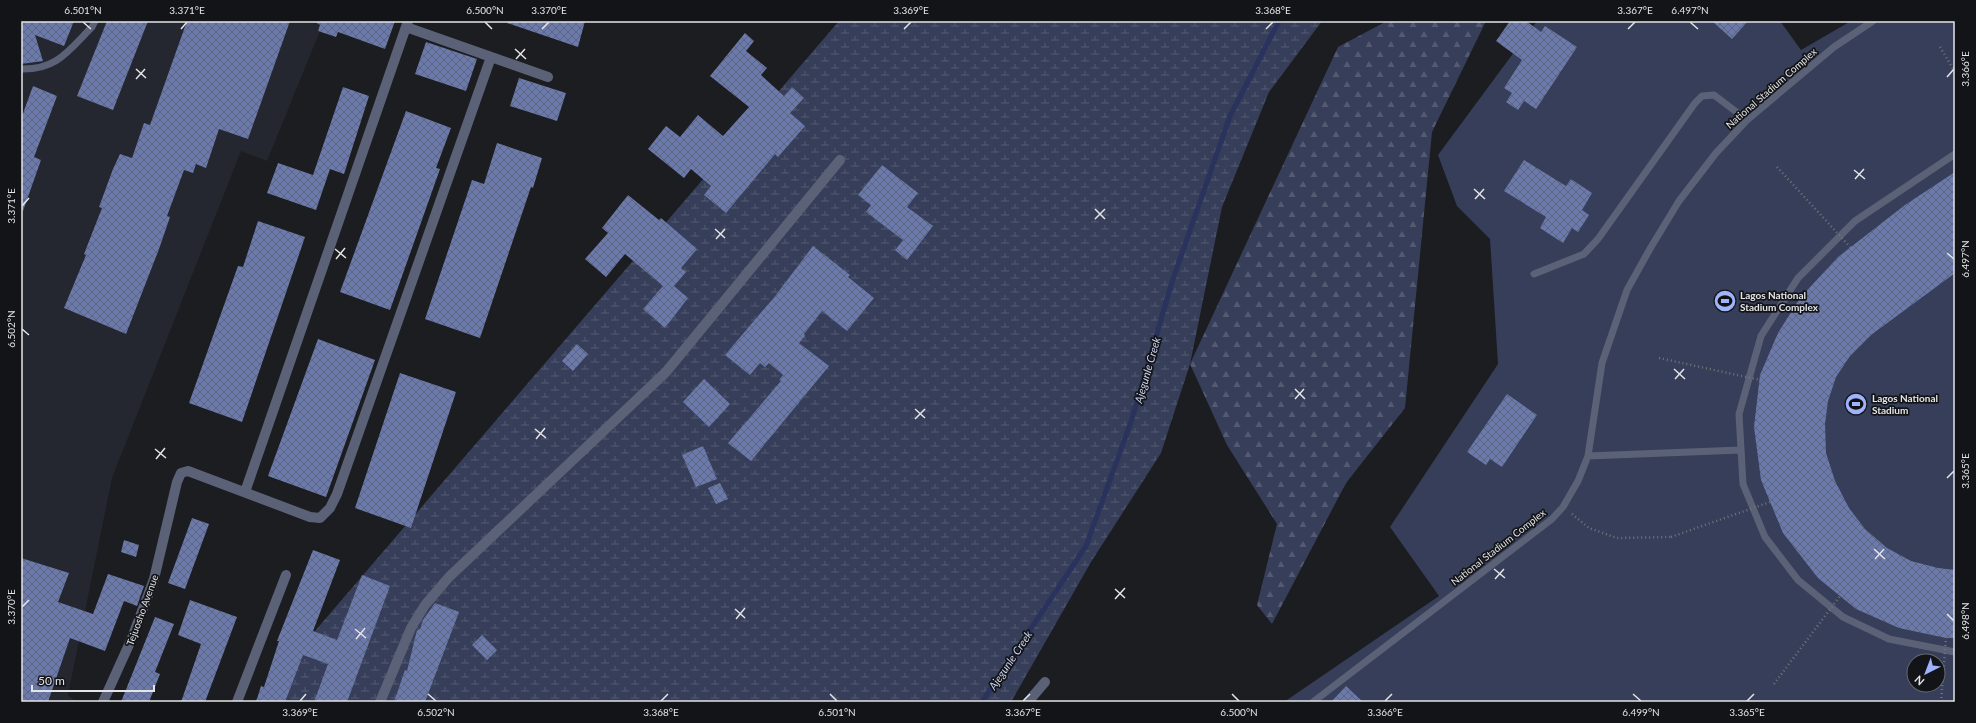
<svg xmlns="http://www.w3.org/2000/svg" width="1976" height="723" font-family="Lato,sans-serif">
<defs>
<pattern id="forest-firs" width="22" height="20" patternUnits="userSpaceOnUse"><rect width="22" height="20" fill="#363e59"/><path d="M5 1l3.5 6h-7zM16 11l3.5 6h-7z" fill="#535a71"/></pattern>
<pattern id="wetland-marsh" width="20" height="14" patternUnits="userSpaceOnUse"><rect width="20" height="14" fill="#363e59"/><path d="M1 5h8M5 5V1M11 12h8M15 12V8" fill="none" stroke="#535a71"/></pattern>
<pattern id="building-cross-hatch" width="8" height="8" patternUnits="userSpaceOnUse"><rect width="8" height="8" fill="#6c7aab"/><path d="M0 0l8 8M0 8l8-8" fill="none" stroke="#5c6582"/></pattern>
</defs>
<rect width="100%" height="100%" fill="#1c1d21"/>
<!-- built -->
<path fill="#242730" d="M21,21H324L267,161L241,151L112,478L68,695L76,702H21Z"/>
<!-- green -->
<path fill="#363e59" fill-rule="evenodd" d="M1537,21H1780L1801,50L1851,21H1955V702H1284L1439,596L1390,527L1498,364L1490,239L1457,206L1438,155ZM1914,661H1938V685H1914Z"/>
<!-- forest -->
<path fill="url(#forest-firs)" d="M1387,21H1486L1432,132L1405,408L1346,483L1272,624L1257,605L1277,524L1227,445L1190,364L1338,47Z"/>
<!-- wetland -->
<path fill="url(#wetland-marsh)" d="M839,21H1322L1269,92L1222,207L1190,364L1161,453L1091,562L1011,702H254Z"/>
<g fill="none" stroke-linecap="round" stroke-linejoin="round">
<!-- stream -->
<path stroke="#29335d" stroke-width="5" d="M982,702L1086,546L1132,419L1171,285L1230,116L1279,21"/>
</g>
<!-- building -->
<path fill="url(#building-cross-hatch)" d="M21,21H74L64,46L35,35L43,61L21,64Z
M107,21H148L113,110L77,96Z
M187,21H290L248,139L219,129L206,168L196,164L193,173L184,170L167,216L170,217L159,249L126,334L64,308L86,255L84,254L102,208L99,207L113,169L120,154L132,158L144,123L150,125Z
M314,21H395L385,49L338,32L336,37L318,31L320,25Z
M508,21H585L578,47L507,23Z
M1510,21H1526L1541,32L1545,26L1577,47L1536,109L1524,101L1518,110L1506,102L1512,93L1504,88L1522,60L1496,41Z
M1712,21H1748L1732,39Z
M745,33L754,41L746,51L767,68L761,75L784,96L792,87L804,98L790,113L805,126L778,157L775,154L726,213L704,195L711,186L691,169L684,178L648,149L666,126L680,137L698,115L723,136L749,107L710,76Z
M426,42L477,59L466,91L415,74Z
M519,78L566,93L557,121L510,106Z
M33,86L57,96L34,157L41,160L23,211L21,210V119Z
M343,87L369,96L344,174L330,169L316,210L267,193L278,163L313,175Z
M406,111L451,128L436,168L440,169L390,310L340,292Z
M497,143L542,158L533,188L531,187L480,338L425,319L472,180L484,184Z
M1524,160L1566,186L1571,179L1592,193L1582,210L1589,215L1578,232L1572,228L1563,243L1540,228L1546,217L1504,191Z
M882,165L918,193L907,207L933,226L907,260L895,250L903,240L866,212L871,205L858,195Z
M1955,172V273L1871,335L1850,356L1836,377L1828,401L1825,424L1826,453L1835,481L1849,508L1865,529L1887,548L1911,561L1938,568L1955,570V638H1946L1899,628L1856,609L1818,578L1783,533L1761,480L1754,427L1760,375L1778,333L1800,298L1838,257L1905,205Z
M628,195L659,220L661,218L697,249L681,268L686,272L674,286L688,298L665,328L643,309L663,286L625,254L606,277L585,259L608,233L602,228Z
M258,221L305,237L242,422L189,403L238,266L243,267Z
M813,246L850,275L848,277L874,298L847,331L822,311L804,334L805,336L799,343L829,366L751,461L728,443L781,381L779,380L783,375L769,363L765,367L760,363L750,375L725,355L776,295Z
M318,339L375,360L326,497L268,476Z
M577,344L588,354L573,371L562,361Z
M400,373L456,392L411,528L355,508Z
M704,379L730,404L709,427L683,402Z
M1507,394L1537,415L1502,467L1490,459L1486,465L1467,452Z
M703,446L717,479L696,487L682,455Z
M720,483L728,499L716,504L708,488Z
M192,518L209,524L185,589L168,583Z
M124,540L139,545L136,557L121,552Z
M313,550L340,560L313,631L337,640L362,575L390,586L347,702H314L328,664L303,655L285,702H256L261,686L264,687L279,641H277Z
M21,558L69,573L58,602L93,614L108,574L144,586L137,606L124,601L105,651L70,638L48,702H21Z
M190,600L237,617L205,702H181L201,644L178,635Z
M435,603L459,612L425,702H394L405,670L407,671L417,630L420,629L423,620Z
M155,617L174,624L155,672L160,674L149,702H121Z
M482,635L497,650L487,660L472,645Z
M1346,686L1363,702H1331Z"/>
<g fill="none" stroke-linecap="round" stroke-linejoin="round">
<!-- path -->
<path stroke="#737477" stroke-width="2.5" stroke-dasharray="1 3" stroke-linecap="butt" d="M1940,47L1955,72
M1572,514L1589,528L1617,538L1671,537"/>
<!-- service -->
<path stroke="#5b6277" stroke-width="7" d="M21,69C57,70 69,50 92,27L95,21
M1955,154L1855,221L1798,278L1761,336L1739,414L1743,484L1765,537L1798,580L1843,617L1889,639L1955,652
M1534,274L1584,254L1598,239L1695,103L1702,96L1714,95L1747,120
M1588,456L1741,450
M1313,702L1552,519L1563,507L1578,481L1588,456L1602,363L1627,290L1651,247L1679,201L1716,153L1747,120L1834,47L1873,21"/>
<!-- minor -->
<path stroke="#5b6277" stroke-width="10" d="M406,27L548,77
M245,492L408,21
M103,702L132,638L154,579L177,482L181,473L188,471L310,517L320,518L330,508L337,494L491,57
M237,702L286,575
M380,702L411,628L425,605L449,577L666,372L840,160
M1028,702L1045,682"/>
<!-- path-bridge -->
<path stroke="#737477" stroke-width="2.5" stroke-dasharray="1 3" stroke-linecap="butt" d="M1777,167L1851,248
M1659,358L1760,380
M1671,537L1770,502
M1774,684L1840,596
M1941,702L1946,638"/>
</g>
<!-- ticks -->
<path fill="none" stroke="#e4e5e7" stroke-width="1.5" d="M83,22L91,29M485,22L492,29M1690,22L1698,29M181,29L187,22M542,29L549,22M904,29L911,22M1266,29L1273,22M1628,29L1635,22M515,49L526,59M516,59L525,49M136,69L146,78M1947,77L1954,69M136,79L145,69M1854,170L1865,179M1855,179L1864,169M1474,189L1485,199M1475,199L1484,189M22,206L29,198M1095,209L1105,219M1095,219L1105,209M715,229L725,238M716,239L725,229M335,249L346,258M1947,253L1954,259M336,259L345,248M22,329L29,335M1674,369L1685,379M1675,379L1684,369M1295,389L1305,399M1295,399L1304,389M915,409L925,418M915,419L925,409M535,429L546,438M536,439L545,428M155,449L166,458M156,459L165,448M1947,478L1954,471M1874,549L1885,559M1875,559L1884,549M1494,569L1505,578M1495,579L1504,569M1115,589L1125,598M1115,599L1125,588M22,607L29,600M735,609L745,618M1947,614L1954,621M736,619L745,608M355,629L366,638M356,639L365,628M428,694L436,701M830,694L837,701M1232,694L1239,701M1633,694L1641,701M300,701L306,694M661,701L668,694M1023,701L1030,694M1385,701L1392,694M1747,701L1754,694"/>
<!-- icons -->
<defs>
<g id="stadium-disc" transform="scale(1.15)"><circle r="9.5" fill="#9fb3fd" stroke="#131418"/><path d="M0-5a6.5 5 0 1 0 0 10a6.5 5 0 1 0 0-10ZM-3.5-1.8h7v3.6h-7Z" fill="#111"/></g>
</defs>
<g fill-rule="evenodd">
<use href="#stadium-disc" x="1725" y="301"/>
<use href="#stadium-disc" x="1856" y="404"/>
</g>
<g text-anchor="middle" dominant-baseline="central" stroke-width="3.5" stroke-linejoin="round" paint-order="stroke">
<!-- street labels -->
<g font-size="10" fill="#e4e5e7" stroke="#131418">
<text transform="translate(1771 88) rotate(-41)">National Stadium Complex</text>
<text transform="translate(1498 547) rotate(-38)">National Stadium Complex</text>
<text transform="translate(142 610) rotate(-70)">Tejuosho Avenue</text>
</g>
<!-- poi labels -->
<g font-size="10" font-weight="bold" fill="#e4e5e7" stroke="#131418" text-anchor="start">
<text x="1740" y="295">Lagos National<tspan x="1740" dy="12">Stadium Complex</tspan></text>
<text x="1872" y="398">Lagos National<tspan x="1872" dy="12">Stadium</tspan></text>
</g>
<!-- water labels -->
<g font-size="11" font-style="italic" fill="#cbd4f2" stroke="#131418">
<text transform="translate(1147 370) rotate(-74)">Ajegunle Creek</text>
<text transform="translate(1010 660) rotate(-56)">Ajegunle Creek</text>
</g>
</g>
<!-- border -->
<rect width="1976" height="723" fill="none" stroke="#131418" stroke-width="44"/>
<!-- north arrow -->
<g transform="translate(1926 673) rotate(222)"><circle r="19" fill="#131418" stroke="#67686b"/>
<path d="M0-3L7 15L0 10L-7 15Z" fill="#9fb3fd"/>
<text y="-6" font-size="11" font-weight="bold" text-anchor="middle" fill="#e4e5e7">N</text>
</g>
<!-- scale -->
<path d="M32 685v6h122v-6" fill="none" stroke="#e4e5e7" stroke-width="2"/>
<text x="38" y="685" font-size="12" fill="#e4e5e7" stroke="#131418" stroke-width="3" paint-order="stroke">50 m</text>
<rect x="22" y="22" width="1932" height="679" fill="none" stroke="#e4e5e7" stroke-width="1.5"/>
<g font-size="10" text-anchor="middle" fill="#e4e5e7">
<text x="83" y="14">6.501°N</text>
<text x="187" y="14">3.371°E</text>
<text x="485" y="14">6.500°N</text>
<text x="549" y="14">3.370°E</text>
<text x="911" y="14">3.369°E</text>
<text x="1273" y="14">3.368°E</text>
<text x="1635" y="14">3.367°E</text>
<text x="1690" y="14">6.497°N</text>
<text transform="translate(1965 69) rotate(-90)" y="4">3.366°E</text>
<text transform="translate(11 206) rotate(-90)" y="4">3.371°E</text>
<text transform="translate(1965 259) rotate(-90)" y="4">6.497°N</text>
<text transform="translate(11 329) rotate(-90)" y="4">6.502°N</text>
<text transform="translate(1965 471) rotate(-90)" y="4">3.365°E</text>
<text transform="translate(11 607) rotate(-90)" y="4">3.370°E</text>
<text transform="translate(1965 621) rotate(-90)" y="4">6.498°N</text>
<text x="300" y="716">3.369°E</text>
<text x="436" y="716">6.502°N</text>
<text x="661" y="716">3.368°E</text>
<text x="837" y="716">6.501°N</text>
<text x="1023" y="716">3.367°E</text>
<text x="1239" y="716">6.500°N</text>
<text x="1385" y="716">3.366°E</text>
<text x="1641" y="716">6.499°N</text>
<text x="1747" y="716">3.365°E</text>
</g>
</svg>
